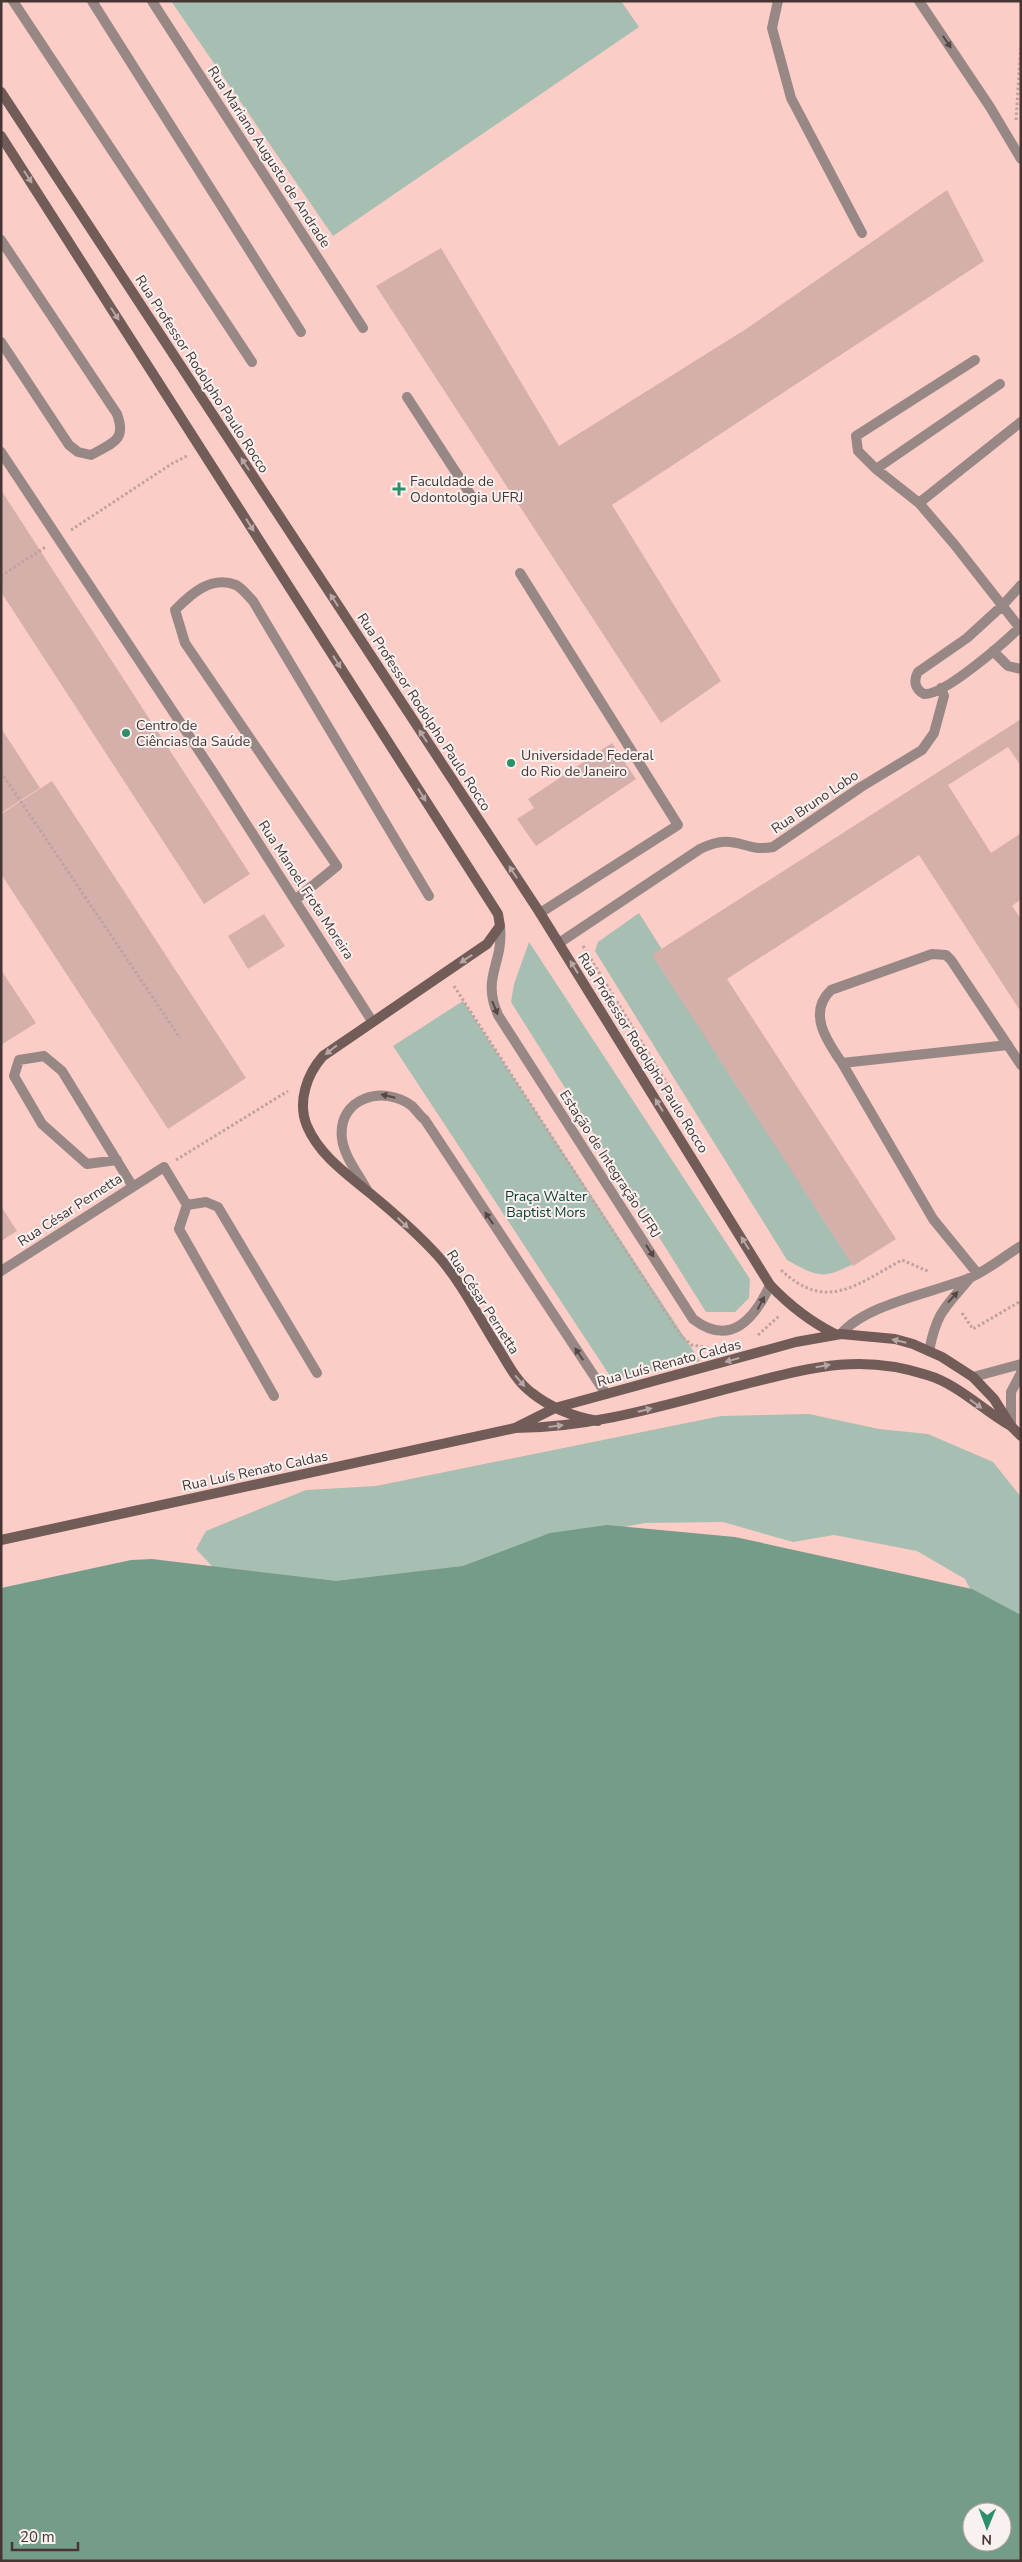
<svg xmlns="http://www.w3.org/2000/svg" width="1022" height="2562" font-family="'Nunito Sans',sans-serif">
<rect width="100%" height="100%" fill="#fdded9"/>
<!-- built -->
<path fill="#fccdc6" d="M1,1H1021V1615L245,1572L152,1559L131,1560L1,1588Z"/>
<!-- green -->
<path fill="#a6bfb2" d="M171,1H621L639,27L333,236Z
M639,913L859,1261C824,1279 821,1279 787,1260L595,951L598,942Z
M529,942L750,1279L749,1298L735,1312H706L511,1002L514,984Z
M463,1001L700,1361L612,1379L393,1046Z
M809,1414L879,1429L928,1434L993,1462L1021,1497V1687L965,1579L917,1551L834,1535L793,1542L723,1522L645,1523L582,1535L442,1588L221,1576L196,1549L206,1531L306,1490L376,1486L721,1416Z"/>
<!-- water -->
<path fill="#749c89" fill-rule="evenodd" d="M607,1525L735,1537L972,1589L1021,1615V2561H1V1588L131,1560L152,1559L336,1581L463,1566L550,1533ZM972,2512H1002V2542H972Z"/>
<!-- building -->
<path fill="#d5b0aa" d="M947,190L984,261L612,505L721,681L661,723L376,286L441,248L559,446L746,329Z
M1,490L250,874L204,904L1,592Z
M1021,719V766L1008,747L948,785L991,853L1021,833V899L1012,906L1021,919V1012L919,855L727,979L896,1239L853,1266L652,955Z
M1,728L40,788L1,813Z
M612,743L636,779L536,846L517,819L534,808L528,799Z
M52,781L246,1078L168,1129L1,874V814Z
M264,914L285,946L248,969L228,936Z
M1,970L36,1023L1,1045Z
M1,1206L17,1231L1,1241Z"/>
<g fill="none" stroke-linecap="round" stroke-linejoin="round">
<!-- path -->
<path stroke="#bda39f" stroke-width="3" stroke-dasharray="2.5 2.5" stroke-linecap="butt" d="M1016,120L1021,43
M71,530L173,463L187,456
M1,576L47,546
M1,772L180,1038
M583,946L671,1090
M454,986L681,1336L692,1345L709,1348
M176,1160L288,1091
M781,1270C827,1313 857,1284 902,1260L930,1272
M962,1313L973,1329L1021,1301
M758,1335L779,1316"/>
<!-- lane -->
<path stroke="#988885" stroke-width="10" d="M13,1L252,362
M92,1L301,332
M152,1L363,328
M778,1L772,28L791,98L862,233
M919,1L990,107L1021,159
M1,240L117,414C127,441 112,443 91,455L78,452L69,445L1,342
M975,360L856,436L858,451L876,469L919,503L954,544L1019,627
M407,397L474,500
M1,452L215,775L372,1021
M876,469L1000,384
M919,503L1021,422
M520,573L678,825L540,913
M1021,585L1002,606L967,638L918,672C913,681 915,689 924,694C944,696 1006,641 1021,626
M993,651L1008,666L1021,669
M295,900L337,866L185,643L175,610C191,594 211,575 236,585C242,588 248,596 253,601L429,896
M500,926C504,964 481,976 498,1015L693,1319C731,1348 755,1318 770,1285
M559,943L700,849C737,831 742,853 773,847L861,787L922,750L934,733L944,696L941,688
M842,1063L1008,1045
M117,1160L87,1164L42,1124L14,1076L19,1060L44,1056L62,1071L133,1187
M367,1190C359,1175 344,1156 342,1139C337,1098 383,1084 412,1106C416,1110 420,1116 425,1120L606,1394
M1,1271L164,1167L187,1205
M977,1273L933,1219L842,1063C827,1041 807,1013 831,990L932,954L946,955L951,960L1021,1065
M841,1334C866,1304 933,1293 969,1278C987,1271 1004,1256 1021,1246
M929,1351C937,1311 945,1308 970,1278
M973,1377L1021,1364
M274,1396L179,1229L187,1205L206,1202L218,1207L317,1373
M1011,1426V1392L1021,1373"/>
<!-- secondary -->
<path stroke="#725c58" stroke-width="10" d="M1,92L540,913L770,1285C790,1306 809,1321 835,1334
M1,136L498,914L500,926L487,944L323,1056C307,1074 297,1102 307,1126C320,1156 347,1174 371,1194C394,1213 418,1234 438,1256C463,1284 480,1320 500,1351C509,1366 518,1383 532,1393C551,1408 574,1417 598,1421
M517,1427L555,1408L796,1342L841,1334L895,1339L913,1344L942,1357L973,1377L994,1399L1011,1426L1021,1436
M1,1540L515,1428C591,1428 665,1405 738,1386C806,1369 858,1352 927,1375C958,1384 984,1411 1011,1426"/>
</g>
<!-- one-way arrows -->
<defs><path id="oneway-solid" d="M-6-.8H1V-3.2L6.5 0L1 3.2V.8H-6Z" transform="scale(1.25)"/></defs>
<g fill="#564644">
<use href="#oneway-solid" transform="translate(947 42) rotate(56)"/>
<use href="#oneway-solid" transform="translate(495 1008) rotate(68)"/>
<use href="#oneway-solid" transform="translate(388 1096) rotate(-167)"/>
<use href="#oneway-solid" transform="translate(489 1218) rotate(-124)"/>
<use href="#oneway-solid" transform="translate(650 1251) rotate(57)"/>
<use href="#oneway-solid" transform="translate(953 1297) rotate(-48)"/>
<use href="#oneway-solid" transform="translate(761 1303) rotate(-62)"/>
<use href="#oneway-solid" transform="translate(579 1354) rotate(-124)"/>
</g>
<g fill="#b6a6a4">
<use href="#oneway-solid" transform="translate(28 177) rotate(57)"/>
<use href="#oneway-solid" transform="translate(115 314) rotate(57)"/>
<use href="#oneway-solid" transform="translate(245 464) rotate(-123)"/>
<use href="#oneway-solid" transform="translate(250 525) rotate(58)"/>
<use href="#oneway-solid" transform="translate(334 600) rotate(-123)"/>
<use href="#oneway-solid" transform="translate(337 662) rotate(58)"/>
<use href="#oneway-solid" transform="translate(423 736) rotate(-123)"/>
<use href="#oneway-solid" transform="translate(422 795) rotate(58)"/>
<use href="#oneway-solid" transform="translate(513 872) rotate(-123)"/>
<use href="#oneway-solid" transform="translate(466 959) rotate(146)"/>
<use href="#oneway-solid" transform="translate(574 967) rotate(-122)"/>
<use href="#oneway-solid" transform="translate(331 1050) rotate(142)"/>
<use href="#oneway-solid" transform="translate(659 1105) rotate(-122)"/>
<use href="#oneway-solid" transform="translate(403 1223) rotate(44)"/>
<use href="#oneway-solid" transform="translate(745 1243) rotate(-122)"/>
<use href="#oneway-solid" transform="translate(899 1341) rotate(-167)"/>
<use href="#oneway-solid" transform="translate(732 1360) rotate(164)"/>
<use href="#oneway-solid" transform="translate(823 1366) rotate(-10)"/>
<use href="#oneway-solid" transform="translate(520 1381) rotate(49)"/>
<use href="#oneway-solid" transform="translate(976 1404) rotate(36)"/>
<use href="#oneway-solid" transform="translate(645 1410) rotate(-14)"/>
<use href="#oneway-solid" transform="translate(556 1426) rotate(-7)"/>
</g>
<!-- markers -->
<g fill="#2d906a" stroke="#f9f1f0" stroke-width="2">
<path d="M396.5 481.5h5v5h5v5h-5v5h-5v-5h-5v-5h5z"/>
<circle cx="126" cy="733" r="5"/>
<circle cx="511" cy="763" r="5"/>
</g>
<g text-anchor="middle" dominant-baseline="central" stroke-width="4" stroke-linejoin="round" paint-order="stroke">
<!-- street labels -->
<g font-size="14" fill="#453634" stroke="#f9f1f0">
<text transform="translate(269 157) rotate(57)">Rua Mariano Augusto de Andrade</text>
<text transform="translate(202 374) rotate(57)">Rua Professor Rodolpho Paulo Rocco</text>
<text transform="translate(424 712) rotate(57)">Rua Professor Rodolpho Paulo Rocco</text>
<text transform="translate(815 802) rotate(-34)">Rua Bruno Lobo</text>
<text transform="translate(306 890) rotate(57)">Rua Manoel Frota Moreira</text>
<text transform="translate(643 1053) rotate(58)">Rua Professor Rodolpho Paulo Rocco</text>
<text transform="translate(610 1164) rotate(57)">Estação de Integração UFRJ</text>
<text transform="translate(70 1210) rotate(-33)">Rua César Pernetta</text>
<text transform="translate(483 1302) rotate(57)">Rua César Pernetta</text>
<text transform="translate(669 1363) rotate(-15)">Rua Luís Renato Caldas</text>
<text transform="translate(255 1471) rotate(-12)">Rua Luís Renato Caldas</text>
</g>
<!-- poi labels -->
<g font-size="14" fill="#453634" stroke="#f9f1f0" text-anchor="start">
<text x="410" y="481">Faculdade de<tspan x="410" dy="16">Odontologia UFRJ</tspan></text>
<text x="136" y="725">Centro de<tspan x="136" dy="16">Ciências da Saúde</tspan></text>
<text x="521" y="755">Universidade Federal<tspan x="521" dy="16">do Rio de Janeiro</tspan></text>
</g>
<!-- park labels -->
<g font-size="14" fill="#09402d" stroke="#f9f1f0">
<text x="546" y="1196">Praça Walter<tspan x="546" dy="16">Baptist Mors</tspan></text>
</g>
</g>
<!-- border -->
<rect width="1022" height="2562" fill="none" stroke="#453634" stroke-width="5"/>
<!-- north arrow -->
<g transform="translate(987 2527) rotate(181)"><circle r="24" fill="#f9f1f0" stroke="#b1a6a5"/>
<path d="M0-4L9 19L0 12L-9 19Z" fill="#2d906a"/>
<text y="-8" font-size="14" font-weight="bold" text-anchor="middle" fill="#453634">N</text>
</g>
<!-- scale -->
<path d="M12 2542v8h66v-8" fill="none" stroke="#453634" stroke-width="2.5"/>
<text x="20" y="2542" font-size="15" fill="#453634" stroke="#f9f1f0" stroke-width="4" paint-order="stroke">20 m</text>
</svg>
